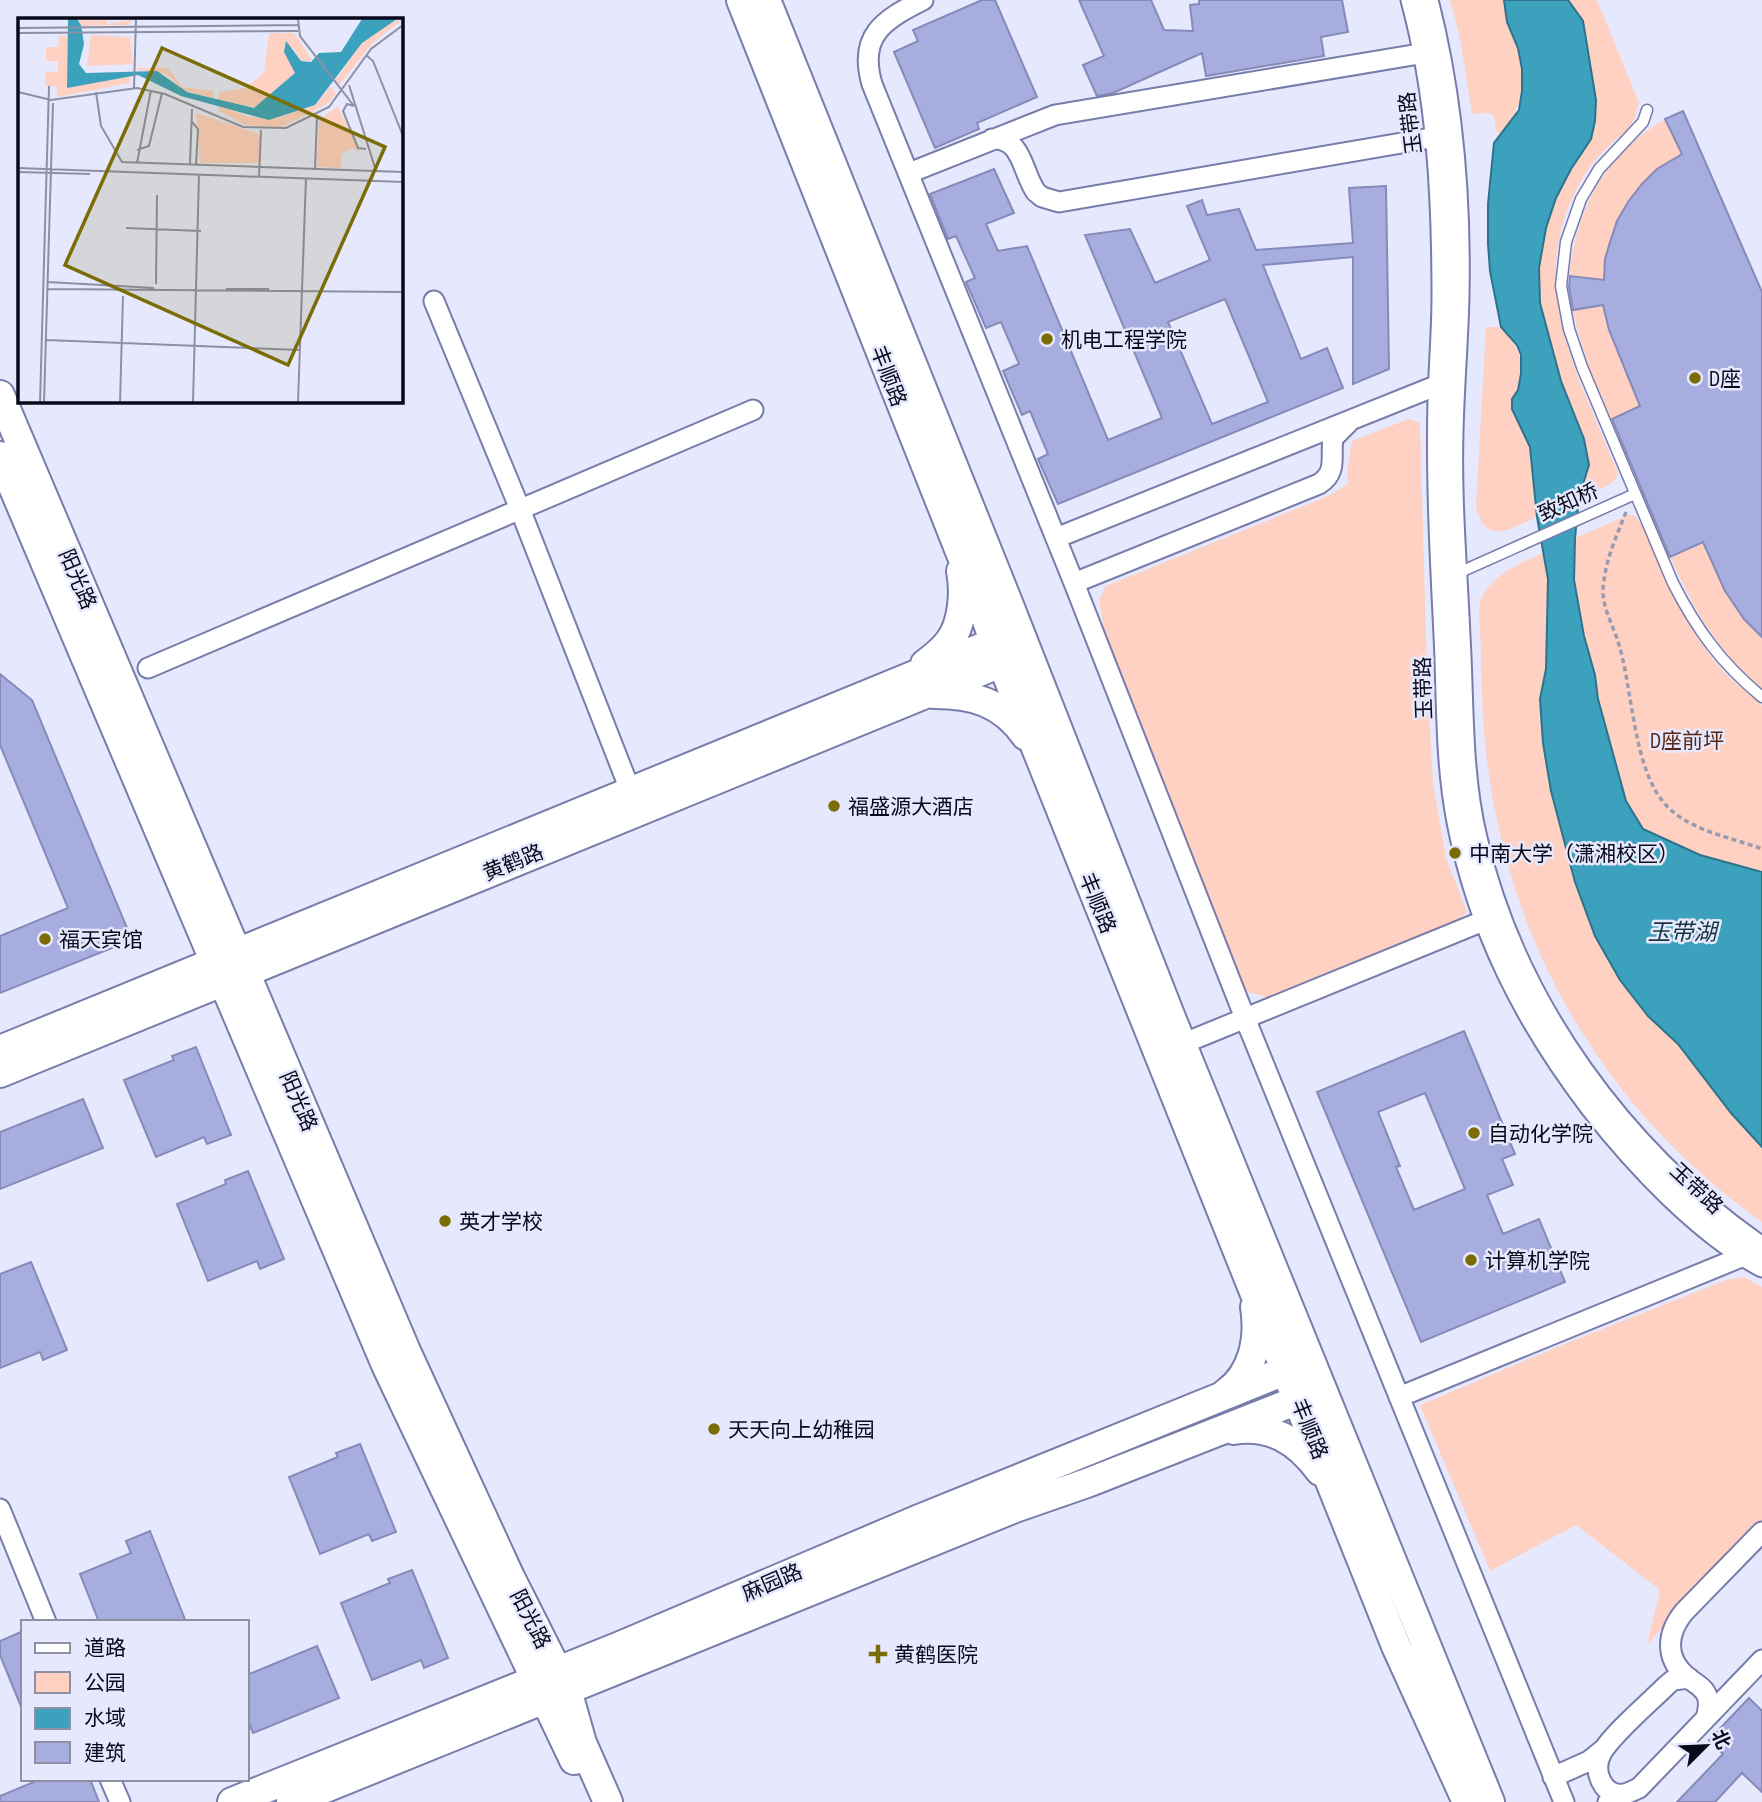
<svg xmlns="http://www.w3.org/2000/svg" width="1762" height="1802" font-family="'PT Sans Narrow','Noto Sans SC',sans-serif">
<rect width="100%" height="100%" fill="#e6e9fe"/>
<!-- green -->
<path fill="#fed1c2" d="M1450,0H1504C1506,7 1505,14 1507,22C1509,30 1515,38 1517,47C1528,80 1522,108 1501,135L1496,131L1494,116L1488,113L1472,114L1460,38Z
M1568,0H1597L1639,103C1637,110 1636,117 1632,123C1628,130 1619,136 1613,142C1602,152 1590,165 1582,179C1522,284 1578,373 1618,473C1614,488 1593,491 1579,497L1589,465L1584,439L1561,381L1540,303L1539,268L1546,228L1556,198L1571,169L1591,139L1596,100L1583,21Z
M1665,119L1682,154C1634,183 1606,221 1604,280L1569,276C1578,206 1603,156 1665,119Z
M1605,305L1609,330L1640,406L1611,419L1589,368L1572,310Z
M1486,327H1501C1518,347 1525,358 1518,386C1517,393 1511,399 1512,406C1514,420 1526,433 1530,446C1536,468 1535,495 1537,517C1509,529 1485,547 1476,506Z
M1409,419L1420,423L1427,672L1433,784L1446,858L1467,912L1449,928L1274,999L1244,991L1104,629L1099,600L1106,586L1328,496L1348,484L1347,471L1352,441Z
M1628,515H1634L1641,523C1663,573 1682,623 1718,665C1730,680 1747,692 1762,705V872L1700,855L1643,829L1626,801L1598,699L1595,675L1584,636L1574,580L1575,538Z
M1703,542C1719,578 1735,609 1762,637V688C1714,648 1696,612 1670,557Z
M1545,552L1548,579L1546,669L1540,699L1543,742L1551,791L1575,882L1595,936L1648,1016L1678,1044L1731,1113L1762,1147V1222C1586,1097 1488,908 1482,693C1481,672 1481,651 1480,630C1480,621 1478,611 1480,603C1487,576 1522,562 1545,552Z
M1744,1277L1762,1287V1525L1647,1644L1660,1590L1576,1525L1490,1571L1420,1405L1562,1345L1726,1280Z"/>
<!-- water -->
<path fill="#3ca1bc" stroke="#2d738b" stroke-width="2" d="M1504,0H1568L1583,21L1596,100L1595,121L1591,139L1571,169L1556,198L1546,228L1539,268L1540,303L1561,381L1584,439L1589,465L1579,497L1575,539L1574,580L1584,636L1595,675L1598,699L1626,801L1643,829L1700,855L1762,872V1147L1731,1113L1678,1044L1648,1016L1620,980L1595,936L1575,882L1551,791L1543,743L1540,699L1546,669L1548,579L1537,517L1530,447L1512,409V399L1518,390L1521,374V355L1517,345L1501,327L1490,271L1488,244V204L1494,143L1519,110L1522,91V69L1518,48L1507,22Z"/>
<!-- building -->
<path fill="#a7adde" stroke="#858ab9" stroke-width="2" fill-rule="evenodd" d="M982,0H995L1037,97L977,123L979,129L935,148L894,52L918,41L913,30Z
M1079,0H1151L1164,30L1193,31L1190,5L1199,4V0H1342L1348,32L1321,37L1324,56L1206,76L1202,53L1113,93L1097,96L1083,65L1104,56Z
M1683,111L1762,292V637L1744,619L1725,591L1703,542L1670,557L1612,419L1640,406L1609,330L1603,305L1573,310L1569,287L1570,276L1604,280L1605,259L1611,239L1617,221L1628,202L1642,184L1657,169L1682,154L1665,119Z
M994,169L1014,213L986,224L998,251L1027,246L1108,440L1162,418L1085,235L1130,229L1155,283L1210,260L1187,206L1202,200L1207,215L1239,209L1256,250L1353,243L1349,188L1386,186L1389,369L1353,384V257L1263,265L1301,359L1327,348L1343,388L1058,504L1038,459L1048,454L1030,411L1022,415L1003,371L1019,364L1001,322L986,328L966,282L975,278L956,236L948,239L930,194ZM1225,299L1268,402L1212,424L1168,322Z
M0,674L32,700L132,940L0,993V936L68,908L0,745Z
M1464,1031L1515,1154L1502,1159L1513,1185L1487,1195L1503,1234L1539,1219L1565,1282L1421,1342L1317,1092ZM1425,1093L1465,1189L1414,1210L1396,1167L1400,1166L1378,1112Z
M196,1047L231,1135L207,1144L204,1137L156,1157L124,1080L174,1060L172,1056Z
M83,1099L103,1148L0,1189V1132Z
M248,1171L284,1259L260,1269L257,1261L208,1281L177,1204L226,1184L225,1180Z
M31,1262L67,1350L43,1360L40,1352L0,1368V1274Z
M360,1444L396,1532L372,1541L369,1534L320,1554L289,1477L338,1457L336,1453Z
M150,1531L186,1622H99L80,1574L131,1553L126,1541Z
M412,1570L448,1658L424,1668L421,1660L372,1680L341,1603L390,1583L388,1579Z
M23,1631V1709H22L0,1655V1641Z
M317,1646L339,1698L253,1733L247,1718V1675Z
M1749,1698L1762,1711V1792L1742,1773L1715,1802H1677L1723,1754L1709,1740Z
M41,1779H90L99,1802H0V1796Z"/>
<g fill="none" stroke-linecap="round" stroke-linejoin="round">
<!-- lane casing -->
<g stroke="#777cab" stroke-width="13">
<path id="lane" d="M1647,110L1643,122L1599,169L1581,199L1566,242L1561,286L1569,329L1582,367L1673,583C1697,630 1721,663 1762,697
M1456,574L1635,494"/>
</g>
<!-- street casing -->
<g stroke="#777cab" stroke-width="23">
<path id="street" d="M923,0C883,20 858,36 872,84L1074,583L1245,1018L1564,1802
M1411,0C1437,96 1442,196 1442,296C1442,330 1439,365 1438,399C1436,478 1440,556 1444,635C1447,697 1445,760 1457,822C1478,930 1524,1020 1590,1107C1634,1164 1699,1233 1762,1267
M1428,0C1453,97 1461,196 1459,296C1458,341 1454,387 1453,432C1451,500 1457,568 1460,636C1464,703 1461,772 1477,838C1515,1003 1624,1152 1762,1247
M992,139C1023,137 1022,173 1036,192L1042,197L1059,202L1448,135
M909,173L1055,115L1437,51
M434,301L520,509L634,800
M1056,538L1438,385
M1074,583L1319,484C1338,472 1330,457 1333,438L1348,423
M148,668L753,410
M1182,1044L1493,917
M1399,1397L1751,1253
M0,1509L46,1622
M1706,1718C1708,1711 1710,1703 1707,1696C1704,1687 1694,1683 1687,1677C1664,1658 1667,1633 1684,1612L1762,1532
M1553,1777L1589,1761L1604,1749
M110,1779L120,1802
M1628,1793C1618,1796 1610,1794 1604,1786C1597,1776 1596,1764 1601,1754C1610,1736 1651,1701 1667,1685L1673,1680L1689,1678
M1608,1802L1639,1788L1762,1660"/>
</g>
<!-- secondary casing -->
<g stroke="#777cab" stroke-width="32">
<path id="secondary" d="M741,0L982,607L1002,663L1396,1646L1467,1802
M766,0L1007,600L1172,1020L1490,1802
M0,395L406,1351L510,1577L567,1690L582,1743L608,1802
M0,456L386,1365L574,1760
M925,664C933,658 943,650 949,642C963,624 965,593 961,571
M934,694C973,694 1002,702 1026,736
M0,1050L1010,636
M0,1073L1018,656
M1226,1393C1253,1374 1260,1339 1255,1307
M1233,1430C1271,1424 1298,1441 1320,1471
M232,1802L620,1646L917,1520L1302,1364
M291,1802L1015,1508L1087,1483L1316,1393"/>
</g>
<!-- path -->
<path stroke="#999baf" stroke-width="3.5" stroke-dasharray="5 3.5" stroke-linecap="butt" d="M1626,512C1616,537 1605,561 1603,589C1602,608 1614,627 1619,645C1633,691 1633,768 1665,804C1689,831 1731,837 1762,849"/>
<!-- lane -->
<use href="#lane" stroke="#fff" stroke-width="10"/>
<!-- street -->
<use href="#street" stroke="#fff" stroke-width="19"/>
<!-- secondary -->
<use href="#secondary" stroke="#fff" stroke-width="28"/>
</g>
<!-- markers -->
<g fill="#7b6c06" stroke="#e6e9fe" stroke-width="2.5">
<circle cx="1047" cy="339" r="7"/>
<circle cx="1695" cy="378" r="7"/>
<circle cx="834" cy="806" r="7"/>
<circle cx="1455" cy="853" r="7"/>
<circle cx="45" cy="939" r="7"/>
<circle cx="1474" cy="1133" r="7"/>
<circle cx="445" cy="1221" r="7"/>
<circle cx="1471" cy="1260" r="7"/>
<circle cx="714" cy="1429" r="7"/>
<path d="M874.5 1643.5h7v7h7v7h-7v7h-7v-7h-7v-7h7z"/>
</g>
<g text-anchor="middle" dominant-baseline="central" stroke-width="5" stroke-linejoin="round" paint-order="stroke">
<!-- street labels -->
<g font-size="21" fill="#09091a" stroke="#e6e9fe">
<text transform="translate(1410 123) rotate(-97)">玉带路</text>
<text transform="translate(889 376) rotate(69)">丰顺路</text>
<text transform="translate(1568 502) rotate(-24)">致知桥</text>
<text transform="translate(78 579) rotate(67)">阳光路</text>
<text transform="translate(1423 688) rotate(-92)">玉带路</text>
<text transform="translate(513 862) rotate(-22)">黄鹤路</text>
<text transform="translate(1098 903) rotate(68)">丰顺路</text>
<text transform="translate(299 1101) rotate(67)">阳光路</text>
<text transform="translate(1697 1188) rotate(43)">玉带路</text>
<text transform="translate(1310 1429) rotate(68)">丰顺路</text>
<text transform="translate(772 1582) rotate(-23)">麻园路</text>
<text transform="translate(531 1619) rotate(63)">阳光路</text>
</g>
<!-- poi labels -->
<g font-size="21" fill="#09091a" stroke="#e6e9fe" text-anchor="start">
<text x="1061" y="339">机电工程学院</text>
<text x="1709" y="378">D座</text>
<text x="848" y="806">福盛源大酒店</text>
<text x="1469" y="853">中南大学（潇湘校区）</text>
<text x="59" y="939">福天宾馆</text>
<text x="1488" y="1133">自动化学院</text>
<text x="459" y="1221">英才学校</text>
<text x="1485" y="1260">计算机学院</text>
<text x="728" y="1429">天天向上幼稚园</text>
<text x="894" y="1654">黄鹤医院</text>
</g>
<!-- park labels -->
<g font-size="21" fill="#572514" stroke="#e6e9fe">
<text x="1687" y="740">D座前坪</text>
</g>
<!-- water labels -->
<g font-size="23" font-style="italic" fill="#17353e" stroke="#e6e9fe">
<text x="1682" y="931">玉带湖</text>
</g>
</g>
<!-- overview -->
<g transform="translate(18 18)">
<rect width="385" height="385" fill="#e6e9fe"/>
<path d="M59,1H89V6L115,1L110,7L65,8ZM385,1L354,26L321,67L317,63L344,25L369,6ZM251,15H276L295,43H283L275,30L267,32L277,55L240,90L200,82L201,74L228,70L246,54ZM73,17L112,19L115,46L69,48ZM41,18H49L50,23L49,70L113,56L112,65L39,79V68H27L28,54H40V43H28V29H40ZM121,46V50H150L164,69L195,73L196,80L165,72L148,56L119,52ZM313,68L318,76L308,87L263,109L227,107L201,93V87L230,99L257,101L297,87ZM320,88L341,134L335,130L323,136V150L299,149L301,102ZM178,95L241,116V145H182Z" fill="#fed1c2"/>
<path d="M50,1H59L63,7L66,26L61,46L68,55L139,53L169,74L236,90L277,55L266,34L268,23L283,43L293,44L301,35L323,34L344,1H379L344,25L297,87L251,102L163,78L120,57L49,70Z" fill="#3ca1bc"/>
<path fill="none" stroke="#8e8fa3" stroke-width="2" d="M280,1L282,18L336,88M0,10L280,7M0,15L280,13M348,37L355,43L385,118M331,67L358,153M116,70L118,1M0,74L33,82L119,70L147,76L225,109L268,110L311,89L353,31L385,7M78,74L83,108L104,144L385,154M336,88L329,86L325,93L340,130L348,131M174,104L180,111L178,147M119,132L131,128L144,75M119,145L133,72M172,146L174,91M0,150L385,164M297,151L299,99M0,154L72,156M241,159L243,112M108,210L183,213M30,264L136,270M138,266L139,177M29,271L385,274M208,271H251M28,322L282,332M22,384L31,68M26,384L35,85M102,384L105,278M175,384L181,156M280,384L288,160"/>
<path fill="#7b6c06" fill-opacity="0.15" stroke="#7b6c06" stroke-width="3.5" d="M144,30L367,129L270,347L47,247Z"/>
<rect width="385" height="385" fill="none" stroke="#09091a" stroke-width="3.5"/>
</g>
<!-- legend -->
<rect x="21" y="1620" width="228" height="161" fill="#e6e9fe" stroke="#8e8fa3" stroke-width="2"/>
<rect x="35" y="1643" width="35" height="10" fill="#ffffff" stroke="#8e8fa3" stroke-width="2"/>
<text x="84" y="1655" font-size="21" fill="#09091a">道路</text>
<rect x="35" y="1672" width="35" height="21" fill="#fed1c2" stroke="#8e8fa3" stroke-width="2"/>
<text x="84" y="1690" font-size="21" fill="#09091a">公园</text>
<rect x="35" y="1708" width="35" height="21" fill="#3ca1bc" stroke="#8e8fa3" stroke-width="2"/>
<text x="84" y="1725" font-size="21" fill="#09091a">水域</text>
<rect x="35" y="1742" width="35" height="21" fill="#a7adde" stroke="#8e8fa3" stroke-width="2"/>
<text x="84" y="1760" font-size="21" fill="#09091a">建筑</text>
<!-- north arrow -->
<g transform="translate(1706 1746) rotate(66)" stroke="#e6e9fe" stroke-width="5" paint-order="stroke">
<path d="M0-5L12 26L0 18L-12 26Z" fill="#09091a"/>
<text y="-10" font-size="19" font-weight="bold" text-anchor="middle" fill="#09091a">北</text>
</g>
</svg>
